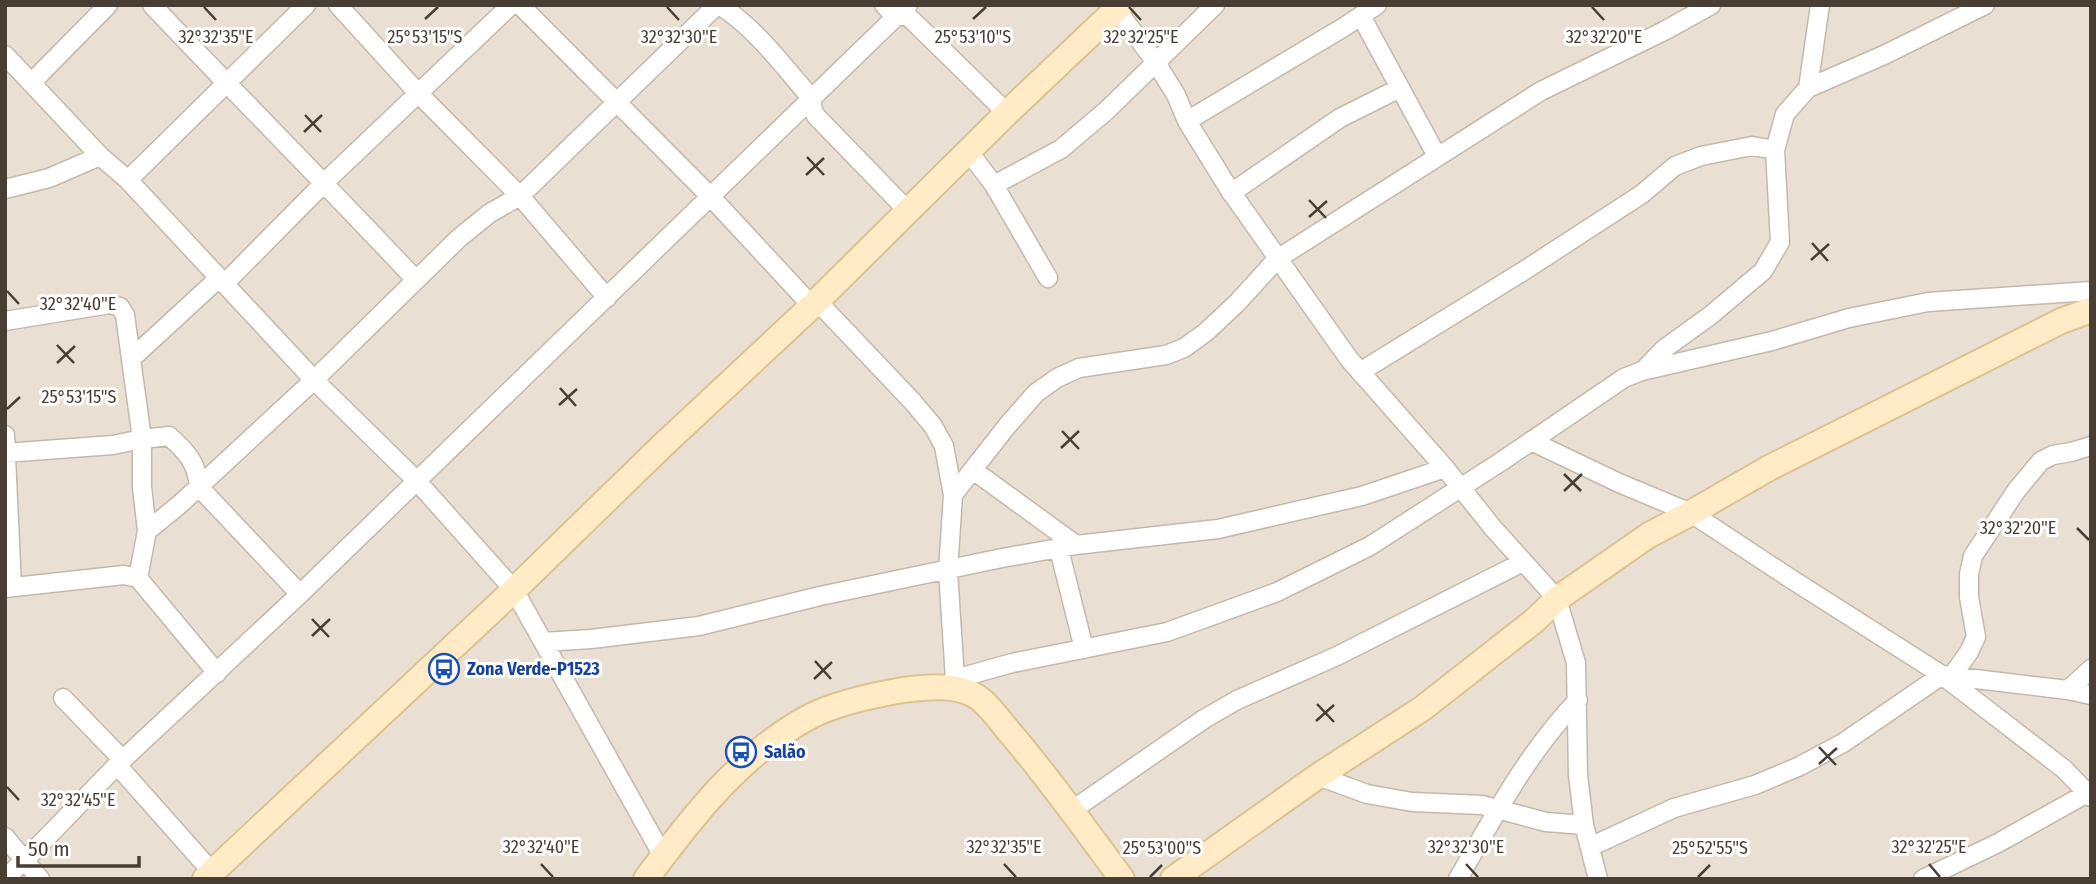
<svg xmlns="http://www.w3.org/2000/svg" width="2096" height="884" font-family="'Fira Sans Condensed',sans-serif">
<rect width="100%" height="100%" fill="#f4eee5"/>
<!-- residential -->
<path fill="#e9e0d3" d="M5,5H2091V879H5Z"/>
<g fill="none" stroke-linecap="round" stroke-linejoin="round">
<!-- street casing -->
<g stroke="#c4b8aa" stroke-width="21">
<path id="street" d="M152,5C239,97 329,187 415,279
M338,5L418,93L520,196L607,298
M520,5L710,196L812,306
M719,5C754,26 785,68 812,99V108L816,116L909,212
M884,5L896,17L906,15L913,21L1007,113
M1113,5L1155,61L1176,95L1187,121L1229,189L1349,359L1445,468L1493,528L1557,599L1576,663L1578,775L1584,825L1598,879
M1361,16L1437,156
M5,55L100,156L128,180L314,380L416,480L514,590L663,856
M31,83L108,5
M1808,88L1820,5
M1187,121L1344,27L1377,5
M969,152L994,185L1061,149L1106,111L1215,5
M128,180L306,5
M994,185L1048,278
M5,189L49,178L100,156
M1231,193L1340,118L1400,88
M224,284L325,182L511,5
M817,301L912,401L933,426L944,446L953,495L948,571L955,679
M5,321L110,304L120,307L125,315L142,439V487L147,531
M131,359L219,278
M1643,371L1664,349L1711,315L1763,271L1780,242L1775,150L1785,114L1808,88L1884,55L1985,5
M1360,372L1522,272L1605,218L1642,194L1675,166L1701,156L1752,146L1775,150
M5,435L12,587
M1531,441L1619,483L1691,513L1788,577L1942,675L2064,769L2091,797
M5,453L113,445L142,439L169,436C187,452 197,463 199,487L300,594
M973,470L1076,545
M953,495L1007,426L1036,393L1057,378L1079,368L1166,355L1184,348L1206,332L1237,303L1277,259L1541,91L1664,31L1711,5
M1059,549L1084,649
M138,578L147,531L179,505L314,380L459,238L490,213L520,196L717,5
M5,588L124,575L138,578L217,673
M543,642L591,639L699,626L820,596L1002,558L1076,545L1218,529L1362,496L1445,468
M1952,676L1969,652L1976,637L1969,597V574L1973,556L2016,491L2041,461L2053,455L2071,452L2091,446
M945,687L955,679L1012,663L1167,632L1277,592L1370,546L1502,461L1624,378L1642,371L1772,341L1849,318L1928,302L2091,291
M2068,690L2091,669
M63,698L123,760
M117,765L212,872
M1318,776L1367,794L1412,802L1482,805L1546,822L1584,825
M1071,811L1204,719L1237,700L1337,656L1523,562
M5,837L40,879
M1590,847L1674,808L1755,785L1800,766L1843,743L1942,675L2068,690L2091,695
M5,878L24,861L117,765L300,594L908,5
M1458,879C1494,816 1528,752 1578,700
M1923,879L1998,843L2091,791"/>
</g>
<!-- secondary casing -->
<g stroke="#ddc292" stroke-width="28">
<path id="secondary" d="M205,879L514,590L662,446L812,306L1007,113L1121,5
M646,879C692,817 741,753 811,716C837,703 874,695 903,690C926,687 960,683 980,699C992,708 1002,724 1012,735C1051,781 1086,830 1122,879
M1173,879L1318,776L1423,708L1534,621L1557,599L1649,535L1691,513L1769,468L2061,321L2091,310"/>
</g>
<!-- street -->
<use href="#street" stroke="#fff" stroke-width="18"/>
<!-- secondary -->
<use href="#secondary" stroke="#ffebc5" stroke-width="24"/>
</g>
<!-- ticks -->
<path fill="none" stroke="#483e34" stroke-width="2.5" d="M204,7L216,20M667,7L679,20M1129,7L1141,20M1592,7L1604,20M425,19L438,7M973,19L986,7M305,115L321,132M304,132L322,115M807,157L824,175M806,175L824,158M1309,200L1326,218M1309,217L1327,201M1812,243L1828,261M1811,260L1829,244M7,291L19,304M57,345L74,363M57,363L75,346M560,388L576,406M559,405L577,389M7,409L20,397M1062,431L1079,449M1061,448L1079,431M1564,474L1581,491M1564,491L1582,474M2077,528L2089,540M312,619L329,637M312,636L330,619M815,661L831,679M814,679L832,662M1317,704L1334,722M1316,721L1334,705M1819,747L1836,765M1819,764L1837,748M7,787L19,800M541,864L553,877M1004,864L1016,877M1466,864L1478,877M1929,864L1940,877M1150,877L1162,865M1698,877L1710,865"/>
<!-- icons -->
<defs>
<g id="bus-ring" transform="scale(1.575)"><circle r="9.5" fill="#fff" stroke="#1a4fb4" stroke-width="1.5"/><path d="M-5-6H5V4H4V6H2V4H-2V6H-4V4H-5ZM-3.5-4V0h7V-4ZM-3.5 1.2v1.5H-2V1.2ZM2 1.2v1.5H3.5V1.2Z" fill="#1a4fb4"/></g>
</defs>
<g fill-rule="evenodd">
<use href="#bus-ring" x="444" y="669"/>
<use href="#bus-ring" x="741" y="752"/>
</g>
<g text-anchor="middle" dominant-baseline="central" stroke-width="6" stroke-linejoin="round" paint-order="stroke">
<!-- transit labels -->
<g font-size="18" font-weight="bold" fill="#164399" stroke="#fff" text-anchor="start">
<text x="467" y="669">Zona Verde-P1523</text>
<text x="764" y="752">Salão</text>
</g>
</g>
<g font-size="18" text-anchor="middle" fill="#483e34" stroke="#fff" stroke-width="6" stroke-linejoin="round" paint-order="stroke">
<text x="425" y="43">25°53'15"S</text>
<text x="973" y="43">25°53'10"S</text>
<text x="216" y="43">32°32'35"E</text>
<text x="679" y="43">32°32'30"E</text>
<text x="1141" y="43">32°32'25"E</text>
<text x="1604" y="43">32°32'20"E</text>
<text x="78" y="310">32°32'40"E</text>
<text x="79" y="403">25°53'15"S</text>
<text x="2018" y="534">32°32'20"E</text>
<text x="78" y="806">32°32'45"E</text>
<text x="541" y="853">32°32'40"E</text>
<text x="1004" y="853">32°32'35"E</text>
<text x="1466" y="853">32°32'30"E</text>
<text x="1929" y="853">32°32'25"E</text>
<text x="1162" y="854">25°53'00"S</text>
<text x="1710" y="854">25°52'55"S</text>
</g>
<!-- border -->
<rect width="2096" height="884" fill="none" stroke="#483e34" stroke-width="14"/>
<!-- scale -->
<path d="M18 856v10h121v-10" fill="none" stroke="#483e34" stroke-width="3.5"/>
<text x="28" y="856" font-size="21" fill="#483e34" stroke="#ffffff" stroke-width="5" paint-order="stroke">50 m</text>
</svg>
